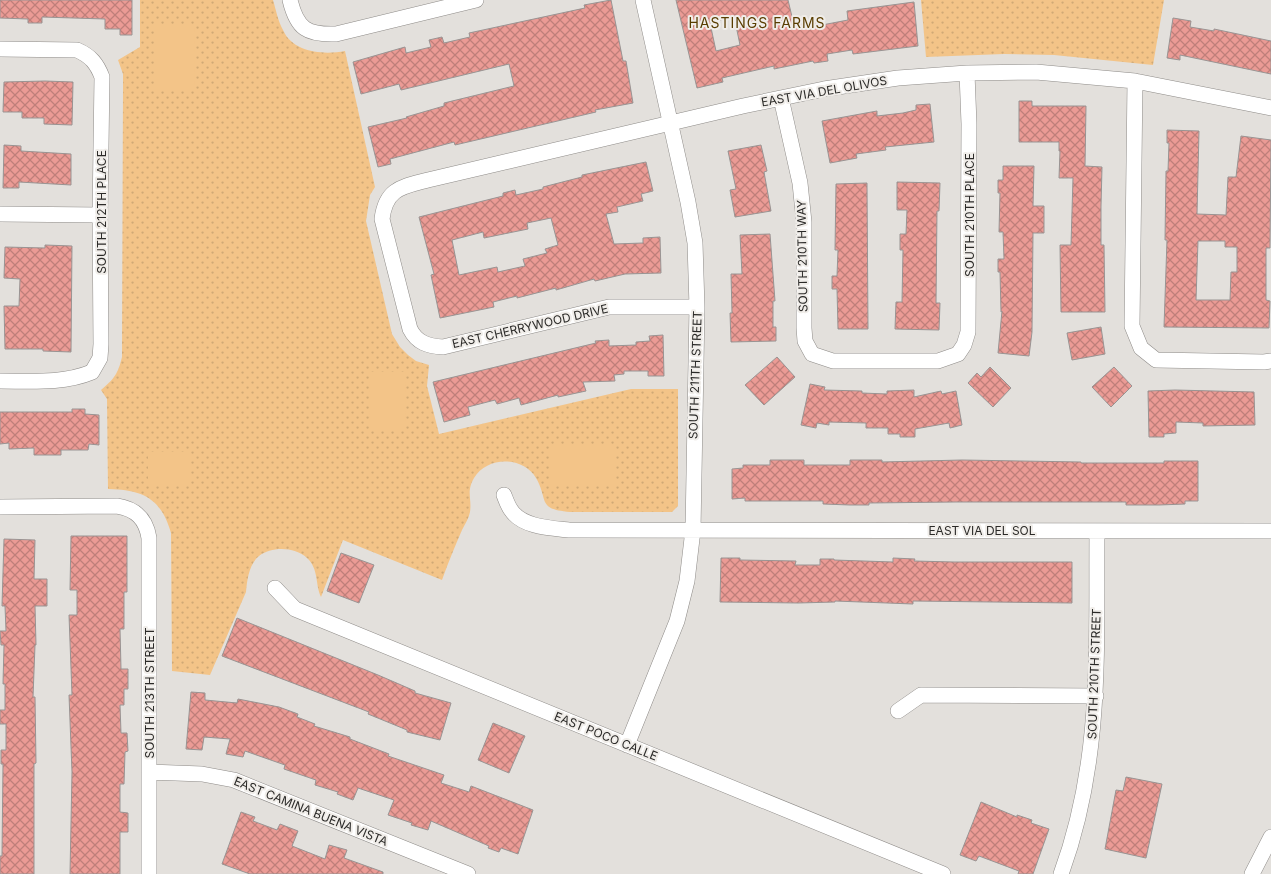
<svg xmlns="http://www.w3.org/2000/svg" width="1271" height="874" font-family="Inter,sans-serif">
<defs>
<pattern id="grass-dots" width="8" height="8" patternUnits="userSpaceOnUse" patternTransform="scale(1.25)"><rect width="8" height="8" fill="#f3c488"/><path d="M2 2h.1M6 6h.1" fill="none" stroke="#d0a975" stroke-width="1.8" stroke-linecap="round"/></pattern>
<pattern id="building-cross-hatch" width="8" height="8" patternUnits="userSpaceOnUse" patternTransform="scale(1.25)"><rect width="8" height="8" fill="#eb9b95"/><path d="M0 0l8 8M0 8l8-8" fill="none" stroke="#bf7f7a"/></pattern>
</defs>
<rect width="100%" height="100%" fill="#e3e0dc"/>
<!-- grass -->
<path fill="url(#grass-dots)" d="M140,0H273C276,10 278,21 283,30C293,53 324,55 345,51L375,187L370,195L366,221L392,334L400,347L408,355L416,361L429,365L427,386L439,434L631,389H678V506L672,512H570C536,509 549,500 536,478C523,456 487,456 474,478C466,492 472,498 470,512C469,518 465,524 462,530C455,546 448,563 442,580L343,540L321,597C315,584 319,569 307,558C295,547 272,546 259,556C249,564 247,580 246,592L210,675L172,671L171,533C161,498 143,490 108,489L107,399L101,390C114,379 118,374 122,357L123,89V74L118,60L140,47Z
M921,0H1164L1153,65L1054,55L1004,54L926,57Z"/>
<!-- pitch -->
<path fill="#f3c488" d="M155,24H195L194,89H155Z
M369,372H405L406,430H370Z
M551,444H615L616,484H551Z
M148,452H189V486H148Z"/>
<!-- building -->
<path fill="url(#building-cross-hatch)" stroke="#999493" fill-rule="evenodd" d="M0,0H132V35H120V29H105V19L42,17V23H28V19L0,18Z
M611,0L623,61H626L633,103L595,110L596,112L455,145L454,142L390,159L391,164L378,167L368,127L407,118L406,117L444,106V103L514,86L509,64L401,90L399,84L361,94L353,62L405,47L406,53L431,47L429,40L442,37L444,43L470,37L469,33L585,8L584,5Z
M676,0H788L794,25L821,20L822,25L848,20L847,11L914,2L918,46L853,54L852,50L827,54L828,61L814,63L813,61L774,69V66L722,78L723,82L697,88ZM734,16L740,45L716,51L710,23Z
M1173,18L1191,21L1190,27L1214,31V29L1271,41V74L1180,55V60L1167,58Z
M45,81L73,82L72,125L44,124V118H22V112H3L4,82Z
M1019,101H1032V106H1086L1085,166L1102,167L1101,206V245H1104L1105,312H1061L1060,245H1071L1073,178H1059L1060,151H1059V142H1019Z
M930,104L934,142L885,147L886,150L856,154L857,158L830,163L822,121L877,111V116L903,113L916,110V105Z
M1167,130L1199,131L1197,214L1226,215L1228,177H1236L1241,136L1271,140L1270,248H1266V300L1270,301L1269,328L1164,327L1167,240H1165L1166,171H1168L1169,143H1167ZM1198,241H1225V247H1237V272H1231L1230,300H1196Z
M4,145L21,146V151L71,154V185L19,182V188H3Z
M761,145L767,171L764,172L771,211L735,217L730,190L736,189L728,151Z
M646,162L653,191L641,194L643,201L617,207L618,212L606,214L614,244L643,243V238L660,237L661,273L625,274L595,281L594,279L556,290V288L517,298V296L493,302L494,307L440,318L431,275L434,274L419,217L503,196V193L515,190L516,195L543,189V187L582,177V175ZM551,218L558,245L545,249L547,253L523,259L525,266L498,272L497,267L459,275L452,240L483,232L484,238L528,229L527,223Z
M1003,166H1034L1033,206H1044V233H1033L1032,332L1029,356L998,353L1002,311L1001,312L1000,272H998V259H1004L1003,232H999L1000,193H998V180H1003Z
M897,182L940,183L939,211H937L936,303H940L939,330L895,329L896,302H902L903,250H900V234H906L907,210H897Z
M867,183L868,329H838L837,289H832V276H837L838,250H835L836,184Z
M770,234L775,301H773V327H776V341L731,342L730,313H732L731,274H742L740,235Z
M45,245L72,246L71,352L43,351V349H5L4,306H19L20,279L4,278L5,247L45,248Z
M1101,327L1105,354L1072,360L1067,333Z
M663,335L664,376H648V371H624V374L614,375L615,381L583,382L586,391L558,397V395L521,405L519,398L497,404L495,400L468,407L470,415L444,422L433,382L596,343L595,341L609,340V346L636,345V342L650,341L649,336Z
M777,357L795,377L764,405L745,385Z
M990,367L1011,388L993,407L968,383L977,373L981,377Z
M1114,367L1132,386L1111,407L1092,387Z
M810,384L825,387L824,390L862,391V393L887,394V391L914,390V397L941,391L942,394L956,391L962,425L950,428L949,423L915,429V437H900V434H888V428H866V423L829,422V425L817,423L816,428L801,425Z
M1175,390L1254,392L1255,425L1203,426V423L1176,422V433L1164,434V437H1149L1148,391Z
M72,409H85V414L99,415V445L89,444L88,450H61V455H34V448L9,449V443L0,444V412H72Z
M770,460H804V465H850V460H882V462L962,460L1081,462V463H1164V461H1198V501H1185V504L1159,505H1126V502H955L869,503V505H850L823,504V501H745V498L732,499V469L743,468V465H770Z
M71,536H127V592H124V629H120L121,669H128V689H124V705H120L121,733H127L128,751L125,752L124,784H120V812L128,813V832H120V874H70L72,772L69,695H72L69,615H77V590H70Z
M4,539L35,540L34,579H47V606H35L36,645H35L33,697H35L36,763L34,764V874H0V856H2L3,764H1V750H6V724H0V710H5V684H3L4,645H1L0,631H6L5,606H2Z
M341,553L374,565L359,603L327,591Z
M721,558H740V560L796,561L795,565H820V559H834V560L893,562V558L915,559L914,561L954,562H1072V603L913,601V604L835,601V602L798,603L720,602Z
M237,618L378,675L415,691V693L451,703L440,740L407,732V730L368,714L369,712L222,656Z
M191,692L205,693V700L237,703L238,699L279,707L298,714L297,717L315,724L314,726L350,737V739L389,754L388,756L444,775L441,783L469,792L471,786L533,810L518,854L501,848L499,852L488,848L489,846L431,821L428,830L411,825L412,823L388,815L394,800L358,788L353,800L337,794L338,792L315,785L316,780L284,769L285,765L245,751L243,757L226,754L230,739L204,737L202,750L186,749Z
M493,723L525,736L509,773L478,760Z
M1126,777L1162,784L1146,858L1105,849L1116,790L1123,791Z
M981,802L1017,817V815L1032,820L1031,823L1049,829L1033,874H1018L1019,871L979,856L976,861L960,855Z
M241,812L255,817L253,821L277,830L280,824L298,831L292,846L325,859L329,845L347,850L344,858L383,872V874H250L222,864Z"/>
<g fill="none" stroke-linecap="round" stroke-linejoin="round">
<!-- street casing -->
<g stroke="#8e8b88" stroke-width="16">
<path id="street" d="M290,0C297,29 307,35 336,34L476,0
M0,49L77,50C91,56 97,64 102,77L100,215L101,344L100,358L92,372C63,384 31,381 0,381
M1135,81L1132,326L1141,348L1156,360L1264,362L1271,361
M781,98L800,183L804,222V328L805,341L812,354L833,361H938L958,354L964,345L968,332L969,124L967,73
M0,214L100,215
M697,307H609L443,347C428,346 417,343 410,329L382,219C386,188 402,187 428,180L743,106L824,89L898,78L967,73L1036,72L1135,81L1271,108
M504,495C506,500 508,506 511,510C522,527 550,528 569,530L1271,531
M0,507L117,506C136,509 146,519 149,538V874
M275,588L295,609L943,874
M898,711L921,695L1096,696
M627,745L677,621L687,581L693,530L697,307L695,243L688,202L643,0
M149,772L202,774L234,780L468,874
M1061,874C1103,760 1096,649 1097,531
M1252,874L1271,837"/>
</g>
<!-- street -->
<use href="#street" stroke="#fff" stroke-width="15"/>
</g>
<g text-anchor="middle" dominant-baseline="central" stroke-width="4" stroke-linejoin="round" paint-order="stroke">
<!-- street labels -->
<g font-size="12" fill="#2b2a28" stroke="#f0ede9">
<text transform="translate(824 91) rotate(-10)">EAST VIA DEL OLIVOS</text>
<text transform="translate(101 212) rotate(-90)">SOUTH 212TH PLACE</text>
<text transform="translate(969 215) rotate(-90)">SOUTH 210TH PLACE</text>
<text transform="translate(802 256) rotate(-91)">SOUTH 210TH WAY</text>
<text transform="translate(530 326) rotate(-13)">EAST CHERRYWOOD DRIVE</text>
<text transform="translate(695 375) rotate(-88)">SOUTH 211TH STREET</text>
<text x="982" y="530">EAST VIA DEL SOL</text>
<text transform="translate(1094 674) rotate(-88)">SOUTH 210TH STREET</text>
<text transform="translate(149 693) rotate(-90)">SOUTH 213TH STREET</text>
<text transform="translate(606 736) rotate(22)">EAST POCO CALLE</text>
<text transform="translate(311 811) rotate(22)">EAST CAMINA BUENA VISTA</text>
</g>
<!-- neighbourhood labels -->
<g font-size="14" letter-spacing="1" fill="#593d00" stroke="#f0ede9">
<text x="757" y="22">HASTINGS FARMS</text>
</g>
</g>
</svg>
